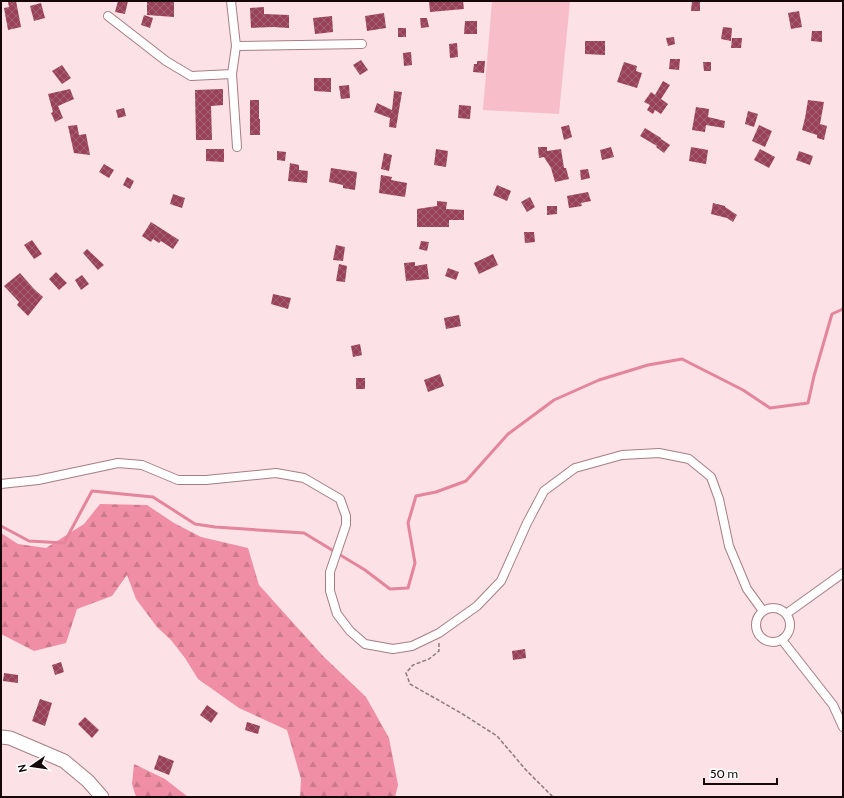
<svg xmlns="http://www.w3.org/2000/svg" width="844" height="798" font-family="Cabin,sans-serif">
<defs>
<pattern id="forest-firs" width="22" height="20" patternUnits="userSpaceOnUse"><rect width="22" height="20" fill="#ef8ea4"/><path d="M5 1l3.5 6h-7zM16 11l3.5 6h-7z" fill="#cc798c"/></pattern>
<pattern id="building-cross-hatch" width="8" height="8" patternUnits="userSpaceOnUse"><rect width="8" height="8" fill="#994158"/><path d="M0 0l8 8M0 8l8-8" fill="none" stroke="#a36474"/></pattern>
</defs>
<rect width="100%" height="100%" fill="#fce1e6"/>
<!-- forest -->
<path fill="url(#forest-firs)" d="M100,504L147,505L174,523L201,537L248,548L259,585L323,656L366,697L389,738L398,785L395,797H300L301,779L287,730L239,708L198,679L185,658L171,640L157,627L136,599L127,575L112,596L77,609L66,643L34,651L1,634V533L18,544L46,548L84,524Z
M134,764L165,779L188,797H136L132,784Z"/>
<!-- pitch -->
<path fill="#f7bdc8" d="M492,1H570L559,114L483,110Z"/>
<g fill="none" stroke-linecap="round" stroke-linejoin="round">
<!-- stream -->
<path stroke="#e5859b" stroke-width="3" d="M1,526L29,541L64,543L92,491L153,497L195,524L215,527L304,533L365,570L390,589L408,588L415,563L408,523L416,496L436,492L466,481L508,434L554,400L599,380L648,365L682,359L743,390L770,408L808,403L814,376L832,314L843,309"/>
</g>
<!-- building -->
<path fill="url(#building-cross-hatch)" d="M16,1L21,27L8,30L4,8L9,7L8,2Z
M118,1H128L125,14L115,12Z
M147,1H174V17L147,15Z
M429,1H463L464,9L430,12Z
M692,1L700,2V11H691Z
M41,3L45,18L34,21L30,6Z
M264,7V14L289,15V28L273,27L251,28L250,8Z
M799,11L802,27L791,29L788,13Z
M384,13L386,28L367,31L365,16Z
M144,15L153,18L150,28L141,25Z
M332,16L333,32L315,34L313,18Z
M420,18H427L429,27L421,28Z
M465,21H477V34H464Z
M723,27L732,28L731,41L721,39Z
M398,28H406V37H398Z
M812,31H822V42L811,41Z
M674,37L675,44L668,46L666,38Z
M732,38H742L741,48H731Z
M585,41H605V55L585,54Z
M457,43L458,57L450,58L449,44Z
M411,52L412,65L404,66L403,53Z
M670,59H680L679,70L669,69Z
M361,60L368,70L360,75L353,65Z
M477,61H485L484,73L473,72L474,64H477Z
M624,62L637,66L636,71L642,73L637,88L617,82Z
M703,62H711V71H704Z
M62,65L71,78L62,84L52,71Z
M314,78H331V92L314,91Z
M663,81L670,85L661,99L668,104L661,114L655,110L653,114L647,110L650,105L644,102L651,92L655,95Z
M349,85L350,98L341,99L339,86Z
M70,89L74,99L58,106L63,118L55,122L51,113L53,112L48,94Z
M223,89V105L211,106L212,140H196L195,90Z
M394,91L402,92L396,128L389,127L390,118L374,112L377,103L392,110Z
M250,100H259V119H260V135H250Z
M808,100L824,102L820,124L827,126L824,140L817,138V135L802,130L805,118Z
M459,105L471,106L470,119L458,118Z
M696,107L709,109L708,117L725,121L724,128L706,125L705,132L692,130Z
M124,108L126,116L118,118L116,110Z
M748,111L758,114L754,127L745,124Z
M77,125L79,135L86,134L90,155L74,153L68,126Z
M569,125L572,137L564,140L561,127Z
M759,125L772,131L765,147L752,141Z
M645,128L661,138V139L670,145L664,153L656,147L657,146L640,136Z
M538,147H547V151L561,149L564,168H566L569,179L555,182L551,168L544,157L539,158Z
M611,147L614,157L602,160L600,150Z
M691,147L708,150L706,164L689,161Z
M206,149H224V162L206,161Z
M436,149L448,151L446,167L434,165Z
M760,149L775,157L769,168L754,160Z
M277,151L286,152L285,161L277,160Z
M799,151L813,156L810,165L796,160Z
M384,153L392,155L389,171L381,169Z
M290,163L299,165V170L308,171L307,183L288,181Z
M104,164L114,170L109,178L99,172Z
M331,168L357,172L355,190L343,188V185L329,182Z
M588,169L590,178L581,180L580,170Z
M381,175L392,177L391,180L407,183L405,197L379,193Z
M127,177L134,181L130,189L123,185Z
M497,185L511,191L507,201L493,195Z
M588,192L591,201L581,203L582,206L569,208L567,196Z
M173,194L185,198L182,208L170,204Z
M530,197L535,207L527,212L521,202Z
M437,201L447,202L446,209L464,210V220H449V227H417V209L437,206Z
M713,203L725,206V207L737,215L733,222L727,218L711,214Z
M547,206H557V214L547,215Z
M151,222L179,240L173,249L161,241L159,243L153,239L151,242L142,236Z
M524,232H534L535,242L525,243Z
M32,240L42,254L34,259L24,245Z
M421,241L429,242L427,251L419,249Z
M336,245L345,247L343,261L333,260Z
M87,249L104,265L98,270L83,253Z
M493,254L498,265L479,274L474,263Z
M415,262V266L427,264L429,279L406,281L404,263Z
M339,264L347,266L345,282L336,281Z
M448,268L459,272L456,280L445,276Z
M56,272L67,283L59,290L49,279Z
M20,273L34,289L43,297L28,316L17,305L19,302L4,286Z
M82,275L89,284L81,290L75,280Z
M273,294L291,298L288,309L271,304Z
M459,315L461,326L446,329L444,318Z
M360,344L362,355L353,357L351,346Z
M440,374L444,386L428,392L424,380Z
M356,378H365V389H356Z
M525,649L526,658L513,660L512,651Z
M61,662L64,672L55,675L52,665Z
M4,673L18,675V683L3,681Z
M40,699L52,703L45,726L32,721Z
M207,705L218,713L211,723L200,715Z
M85,717L99,730L92,738L78,724Z
M247,722L260,726L258,734L245,730Z
M159,755L174,761L169,775L154,769Z"/>
<g fill="none" stroke-linecap="round" stroke-linejoin="round">
<!-- minor casing -->
<g stroke="#a57e85" stroke-width="10">
<path id="minor" d="M231,1L236,46L232,74L237,147
M108,16L166,61L191,76L232,74
M236,46L362,44
M1,484L38,480L118,463L142,465L178,480H206L276,473L304,478L340,499L346,516V525L330,572V591L337,614L350,631L365,644L393,649L412,646L439,633L477,606L501,581L527,523L544,491L575,468L622,455L659,453L689,459L711,477L719,499L729,546L747,589L763,611
M756 625a17 17 0 1 1 34 0a17 17 0 1 1-34 0Z
M786,614L843,573
M782,640L833,705L843,727"/>
</g>
<!-- primary casing -->
<g stroke="#a57e85" stroke-width="15">
<path id="primary" d="M1,737L10,738L64,761L88,781L102,797"/>
</g>
<!-- path -->
<path stroke="#8e7a7e" stroke-width="1.5" stroke-dasharray="4 2" stroke-linecap="butt" d="M439,643V651L429,659L413,665L406,673L410,684L461,713L497,736L526,770L553,797"/>
<!-- minor -->
<use href="#minor" stroke="#fff" stroke-width="8"/>
<!-- primary -->
<use href="#primary" stroke="#fff" stroke-width="13"/>
</g>
<!-- border -->
<rect width="844" height="798" fill="none" stroke="#15070a" stroke-width="4"/>
<!-- north arrow -->
<g transform="translate(32 766) rotate(257)" stroke="#ffffff" stroke-width="3" paint-order="stroke">
<path d="M0-3L7 15L0 10L-7 15Z" fill="#15070a"/>
<text y="-6" font-size="11" font-weight="bold" text-anchor="middle" fill="#15070a">N</text>
</g>
<!-- scale -->
<path d="M704 778v6h73v-6" fill="none" stroke="#15070a" stroke-width="2"/>
<text x="710" y="778" font-size="12" fill="#15070a" stroke="#ffffff" stroke-width="3" paint-order="stroke">50 m</text>
</svg>
